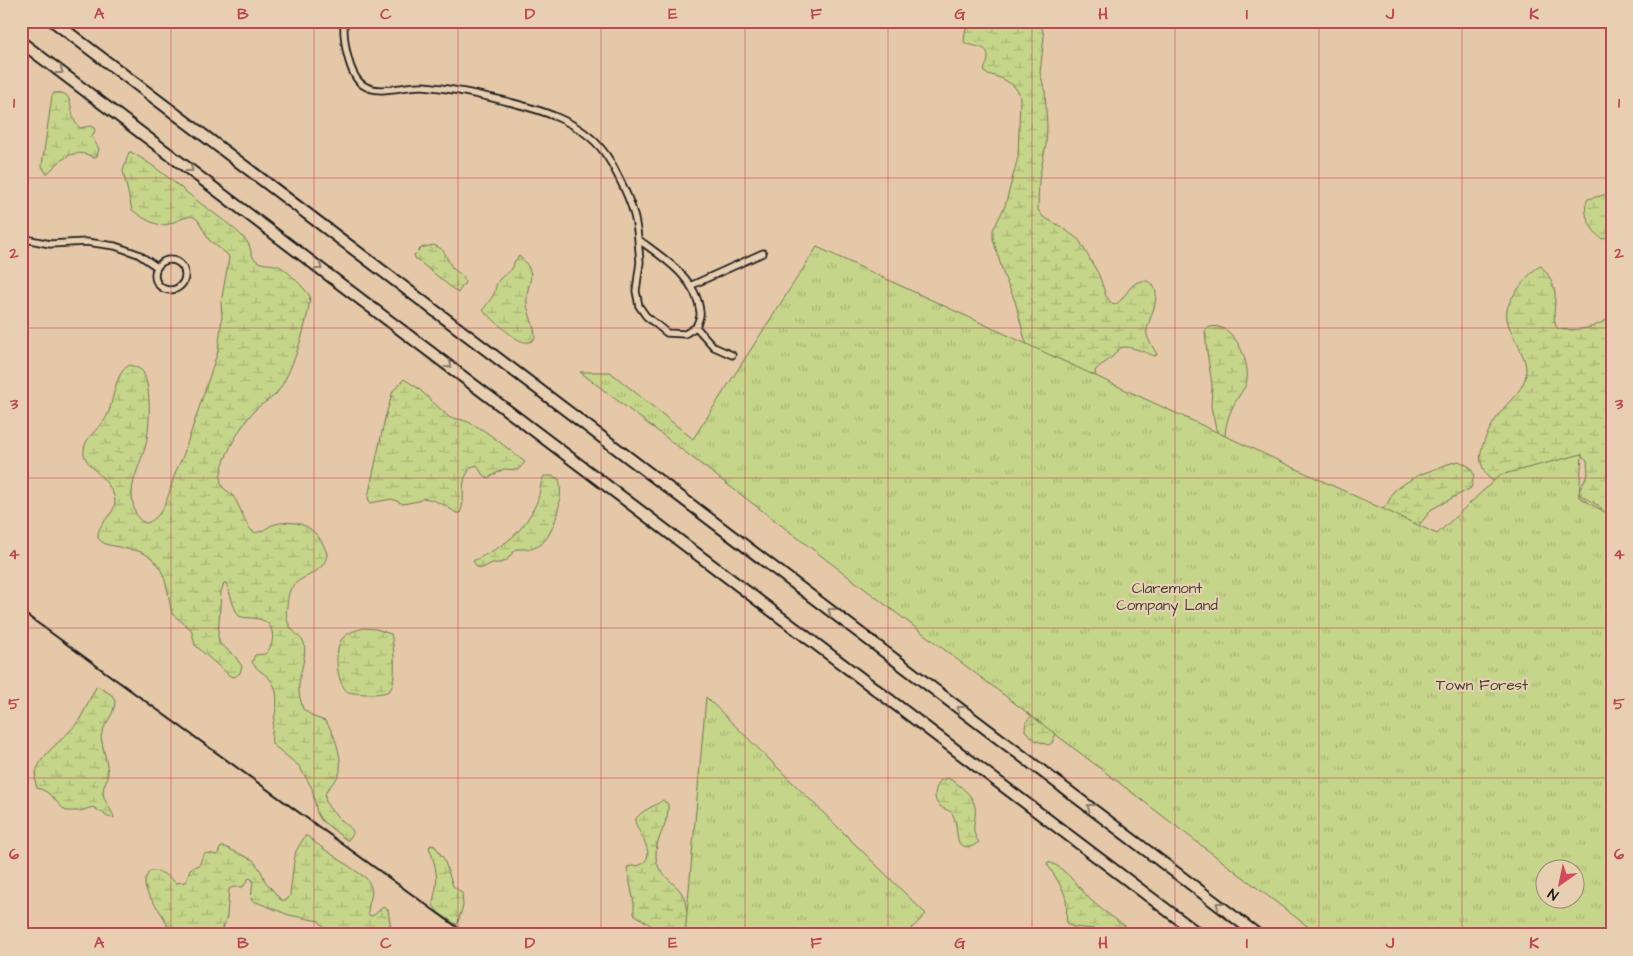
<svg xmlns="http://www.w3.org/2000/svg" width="1633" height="956" font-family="'Architects Daughter',sans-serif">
<defs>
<pattern id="wetland-marsh" width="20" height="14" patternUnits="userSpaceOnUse" patternTransform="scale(1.25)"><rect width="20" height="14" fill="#c5d589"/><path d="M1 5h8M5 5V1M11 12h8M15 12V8" fill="none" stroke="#a9b676"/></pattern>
<pattern id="park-tufts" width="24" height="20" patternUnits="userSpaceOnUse" patternTransform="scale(1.25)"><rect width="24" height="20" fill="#c5d589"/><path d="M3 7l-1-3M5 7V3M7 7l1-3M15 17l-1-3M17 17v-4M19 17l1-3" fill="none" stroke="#a9b676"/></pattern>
</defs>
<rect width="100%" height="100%" fill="#e5c8a8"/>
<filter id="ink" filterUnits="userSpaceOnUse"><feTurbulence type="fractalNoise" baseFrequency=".02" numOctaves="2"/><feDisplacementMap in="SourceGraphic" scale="10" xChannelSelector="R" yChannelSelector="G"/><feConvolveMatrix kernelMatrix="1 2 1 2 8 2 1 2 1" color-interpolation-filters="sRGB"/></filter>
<g filter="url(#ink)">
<!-- wetland -->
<path fill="url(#wetland-marsh)" stroke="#707852" d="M969,21H1040L1044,36L1040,73L1045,91L1047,126L1046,145L1039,179L1038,210L1043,217L1060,226L1079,240L1099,275L1106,296L1111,303L1116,304C1125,299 1128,286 1138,282C1142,281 1145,280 1149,282C1165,291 1149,317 1147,330C1145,338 1154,347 1157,355L1154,356C1147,353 1125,343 1119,349C1116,351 1114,356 1111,358C1106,363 1099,365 1095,371L1100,409L1097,448L1103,460L1105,482L1094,510L1093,527L1089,543L1069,573L1068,581L1064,585C1065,594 1086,609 1094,612C1102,614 1119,614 1124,617C1134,623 1138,637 1151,638C1164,640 1171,632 1182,626C1188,623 1196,621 1203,617L1195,583L1194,567L1203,533L1207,509L1215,487L1219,458L1218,437L1211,407L1212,384L1207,352L1205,332L1207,328C1232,318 1250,360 1247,379C1247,385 1242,391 1239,396C1231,408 1226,421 1225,435C1225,443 1231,450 1232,457C1234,464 1232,472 1233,480C1235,487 1242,492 1242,500C1245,520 1221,555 1214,574C1212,606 1258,643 1284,656L1287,655L1323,592L1329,577L1339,562L1358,548L1365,537L1366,531L1374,516L1387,505L1393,492L1400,486L1419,475L1448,464L1459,461L1470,467L1474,475L1471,488L1432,509L1416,529L1397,532L1391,537L1366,627L1364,645L1365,652L1368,661L1378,675L1390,700L1402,715L1404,719L1403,733L1406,743L1412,747L1434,752L1441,758L1450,769L1452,776L1450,784L1451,817L1463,832L1481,844C1483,853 1480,864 1485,872C1489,878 1496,880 1499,887L1494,923L1496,935H1333L1326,928L1286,904L1262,880L1235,861L1232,844L1230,839L1225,836L1217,834L1212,836L1206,842H1199L1195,836L1187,816L1194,813C1214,818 1212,803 1219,790L1223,789L1234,797L1248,793L1267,802L1280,801L1282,796C1280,786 1275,776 1274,766C1273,757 1276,748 1274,739C1269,719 1240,710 1222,715C1215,716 1208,721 1201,723C1194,720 1192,715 1186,710C1173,698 1148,695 1131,698L1122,692C1139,636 1082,666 1065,649C1054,638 1048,592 1045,575V569L1050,552L1053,525L1066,494L1068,482L1063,461L1066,433L1065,421L1063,412L1055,401L1025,340L1015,301L1004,276L993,239V230L1005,206L1018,157L1020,99L1019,93L1013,85L1001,78L985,73C983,67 988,64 988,58C989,44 972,48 964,42L965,32Z
M54,93C78,89 66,117 80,128L90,126L94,128L95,131L92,137L99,149L97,156L94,158C75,146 61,159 48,173H46L42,166L43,158L52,96Z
M129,152H131C158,167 180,188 204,206C216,215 240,231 248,243C251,247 250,253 253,257C259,267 272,262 281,267C290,273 303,287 310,296C308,323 294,367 279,390C273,400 262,402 254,411C242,424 214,468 222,486C224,490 230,492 233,496C241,507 243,521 253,532C262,534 267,526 275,524C301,518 319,529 327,554C325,574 301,575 292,587C288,592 288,599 287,606C284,624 292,629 304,642C307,657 300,670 299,685C298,693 301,701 303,709L314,717L325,721C334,730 344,762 339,774C336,782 325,788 325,797C326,811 345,821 353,831V834L348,840L345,839L321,820L317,813L312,788L299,766L272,744C269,724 284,701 272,682C267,674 257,671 252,662L255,655L265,654C276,644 276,623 259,619C252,617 246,619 239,616C232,606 231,594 226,583H224L221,592L218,637L220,644L234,655L242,666L240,673L235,677L230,676L198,648L195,645L191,629L172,614C167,592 167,562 141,552C134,549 126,550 119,547C111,545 104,546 98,538C96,523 116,515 115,501C113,481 86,467 84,454C82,437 101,429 107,416C114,402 114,372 130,365C135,367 140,368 143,372C152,389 150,430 145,448C141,462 133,477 132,492C132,503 135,522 147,523C167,515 169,489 176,471C178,466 181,461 183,456L218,351L222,317L221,302L229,258L228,255L209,240L198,220L192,216C184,217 177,221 169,224C156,228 142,217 132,210L123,171Z
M1604,195H1612V236L1602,239C1592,232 1580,211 1588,199Z
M433,245C448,250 444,256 452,267C456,273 463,273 465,282L458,293L415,258L414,255L421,248Z
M519,256C541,275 525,283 527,303C528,315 535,325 535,338C523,354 497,320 486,314L483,310C486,305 490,300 493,296C496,290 495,285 499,280C504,273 514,272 514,262Z
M1541,266C1548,273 1554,284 1555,294C1556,303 1551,322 1558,329C1576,331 1598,329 1612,315V481L1608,497L1609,501L1612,500V525L1599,506L1580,495L1579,491L1588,474L1587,460L1582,456L1499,482C1490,481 1486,476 1483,468C1478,457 1481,450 1485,439C1489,430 1494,421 1500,413C1508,402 1521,392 1525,379C1532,354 1503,332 1507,310C1509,300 1516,292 1522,284C1527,278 1534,268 1541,266Z
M404,379L418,388L450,418C476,418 504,447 525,462L518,470L504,469L488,478L482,474L477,465L471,467C457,486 468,495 460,513H456C446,505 436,500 423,498L419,501L403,504L392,499L370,503L368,497L385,418L393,391Z
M544,476H553L559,479C564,497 555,534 540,545C533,550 524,549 516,549L506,561L500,563H492L483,568L477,567L473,561C505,545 521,536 537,502C540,494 540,482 544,476Z
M364,628L376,629L391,634C394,644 397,682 390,690C385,696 356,694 348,692C336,684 333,648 343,638C348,632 357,630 364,628Z
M97,686L112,695L115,701C115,715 103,724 101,737C103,749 107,761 108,773C108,780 103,785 103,792C104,803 112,809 114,818L108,817L93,807L80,811H66C56,803 51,791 37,788C27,762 62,742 76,724C85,713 89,698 97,686Z
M1034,715L1057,731L1052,743L1048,745L1035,740L1025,731C1025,724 1027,718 1034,715Z
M948,778C958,784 973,794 975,807C977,820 969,830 979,842C971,848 967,849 959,843C956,834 957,823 953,815C950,809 944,810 940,806C931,799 936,786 941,780Z
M663,800L668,804C670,824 655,837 656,856C656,873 673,881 681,892C686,899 685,907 688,914C691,921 696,928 699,935H665L634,914V904L627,867C632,865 638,867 642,864C658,853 636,832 635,820C641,810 654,807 663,800Z
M305,836H307L317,844L366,878C377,894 369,896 368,913L370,916L374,915L383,907L388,910L392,935H325L324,927L319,921L289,915L251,900L253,880L249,878L243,887H233L229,889L227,916L221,935H168C171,910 131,893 150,871C161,870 168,876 176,883L186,882L190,869L200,864C203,852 204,852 217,855L221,847H225L253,860L261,871L265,881L281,900H287L290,895L294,861L296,851Z
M431,845L435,846L444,859L453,886L462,893L463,906L457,925L439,913L433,905C433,899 435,894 436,888C438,873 434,861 429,847Z
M1048,862C1066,867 1079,889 1092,901C1105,914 1122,922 1136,935H1101L1095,929L1073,927L1067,924C1065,916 1068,908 1066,900C1064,888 1053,874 1047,864Z"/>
<!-- park -->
<path fill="url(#park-tufts)" stroke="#707852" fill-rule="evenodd" d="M817,247L1437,534L1500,475L1582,454L1579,497L1612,516V935H1319L580,372H610L693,439ZM1576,868V898H1546V868Z
M706,697L926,914L905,935H685Z"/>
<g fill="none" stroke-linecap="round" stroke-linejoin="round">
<!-- minor casing -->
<g stroke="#1c1c1c" stroke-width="9">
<path id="minor" d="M344,21C343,38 348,75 363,85C379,96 404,85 423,86C449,88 476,94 501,100C538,109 580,120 604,152C611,161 616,172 621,182C631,202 636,217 638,239C663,258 697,278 700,312C701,316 698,322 696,327L685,334L667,333L646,316L639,306L636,291L640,262L638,239
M21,238L50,244L86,242L115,246L138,254L157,267
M155 275a15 15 0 1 1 30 0a15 15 0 1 1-30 0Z
M692,285L763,253
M696,327L714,347L732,355"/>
</g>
<!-- motorway casing -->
<g stroke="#1c1c1c" stroke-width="14">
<path id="motorway" d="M53,21L1258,935
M21,42L1200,935"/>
</g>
<!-- minor -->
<use href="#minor" stroke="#e9cfb1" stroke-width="5.5"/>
<!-- motorway -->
<use href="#motorway" stroke="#e9cfb1" stroke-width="10"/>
<!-- rail -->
<path stroke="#1c1c1c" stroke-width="2" d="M21,611L468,935"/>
</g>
<!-- one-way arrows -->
<defs><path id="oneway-chevron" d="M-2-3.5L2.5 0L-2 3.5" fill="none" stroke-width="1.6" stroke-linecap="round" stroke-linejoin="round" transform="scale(1.25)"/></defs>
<g stroke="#8d7e6e">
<use href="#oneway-chevron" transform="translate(60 71) rotate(37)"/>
<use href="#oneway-chevron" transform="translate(190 169) rotate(37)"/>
<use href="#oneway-chevron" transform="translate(319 267) rotate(37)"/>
<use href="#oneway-chevron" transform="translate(449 365) rotate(37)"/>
<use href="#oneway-chevron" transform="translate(831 611) rotate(-143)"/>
<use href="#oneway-chevron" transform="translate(960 709) rotate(-142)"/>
<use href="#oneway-chevron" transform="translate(1090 807) rotate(-143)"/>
<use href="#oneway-chevron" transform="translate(1219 905) rotate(-143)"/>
</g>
</g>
<!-- grid -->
<path fill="none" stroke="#bf4455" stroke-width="1" stroke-opacity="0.55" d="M171,21V935M314,21V935M458,21V935M601,21V935M745,21V935M888,21V935M1032,21V935M1175,21V935M1319,21V935M1462,21V935M21,178H1612M21,328H1612M21,478H1612M21,628H1612M21,778H1612"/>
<g text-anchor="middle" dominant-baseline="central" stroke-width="4.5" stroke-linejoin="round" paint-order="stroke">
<!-- park labels -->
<g font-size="15" fill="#3e4132" stroke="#e9cfb1">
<text x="1167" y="588">Claremont<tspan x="1167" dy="17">Company Land</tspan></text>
<text x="1482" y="685">Town Forest</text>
</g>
</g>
<!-- margin -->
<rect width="1633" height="956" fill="none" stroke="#e9cfb1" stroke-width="55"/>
<!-- north arrow -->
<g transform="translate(1560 884) rotate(213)"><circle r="24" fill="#e9cfb1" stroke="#978775"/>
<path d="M0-4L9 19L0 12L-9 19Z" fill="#d1495b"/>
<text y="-8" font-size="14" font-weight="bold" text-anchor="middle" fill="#1c1c1c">N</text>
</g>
<rect x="28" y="28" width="1578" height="900" fill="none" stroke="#bf4455" stroke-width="2"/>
<g font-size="16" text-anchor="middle" font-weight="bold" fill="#bf4455">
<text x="99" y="19">A</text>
<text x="243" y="19">B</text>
<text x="386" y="19">C</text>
<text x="530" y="19">D</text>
<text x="673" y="19">E</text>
<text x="816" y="19">F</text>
<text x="960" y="19">G</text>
<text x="1103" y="19">H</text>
<text x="1247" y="19">I</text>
<text x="1390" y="19">J</text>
<text x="1534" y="19">K</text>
<text x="14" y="108">1</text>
<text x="1619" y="108">1</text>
<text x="14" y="258">2</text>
<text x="1619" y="258">2</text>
<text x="14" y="409">3</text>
<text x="1619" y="409">3</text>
<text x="14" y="559">4</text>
<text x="1619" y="559">4</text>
<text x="14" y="709">5</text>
<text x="1619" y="709">5</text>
<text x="14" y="859">6</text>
<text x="1619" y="859">6</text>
<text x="99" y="948">A</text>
<text x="243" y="948">B</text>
<text x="386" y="948">C</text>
<text x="530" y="948">D</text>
<text x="673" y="948">E</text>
<text x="816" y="948">F</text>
<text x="960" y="948">G</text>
<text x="1103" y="948">H</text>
<text x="1247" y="948">I</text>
<text x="1390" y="948">J</text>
<text x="1534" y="948">K</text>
</g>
</svg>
